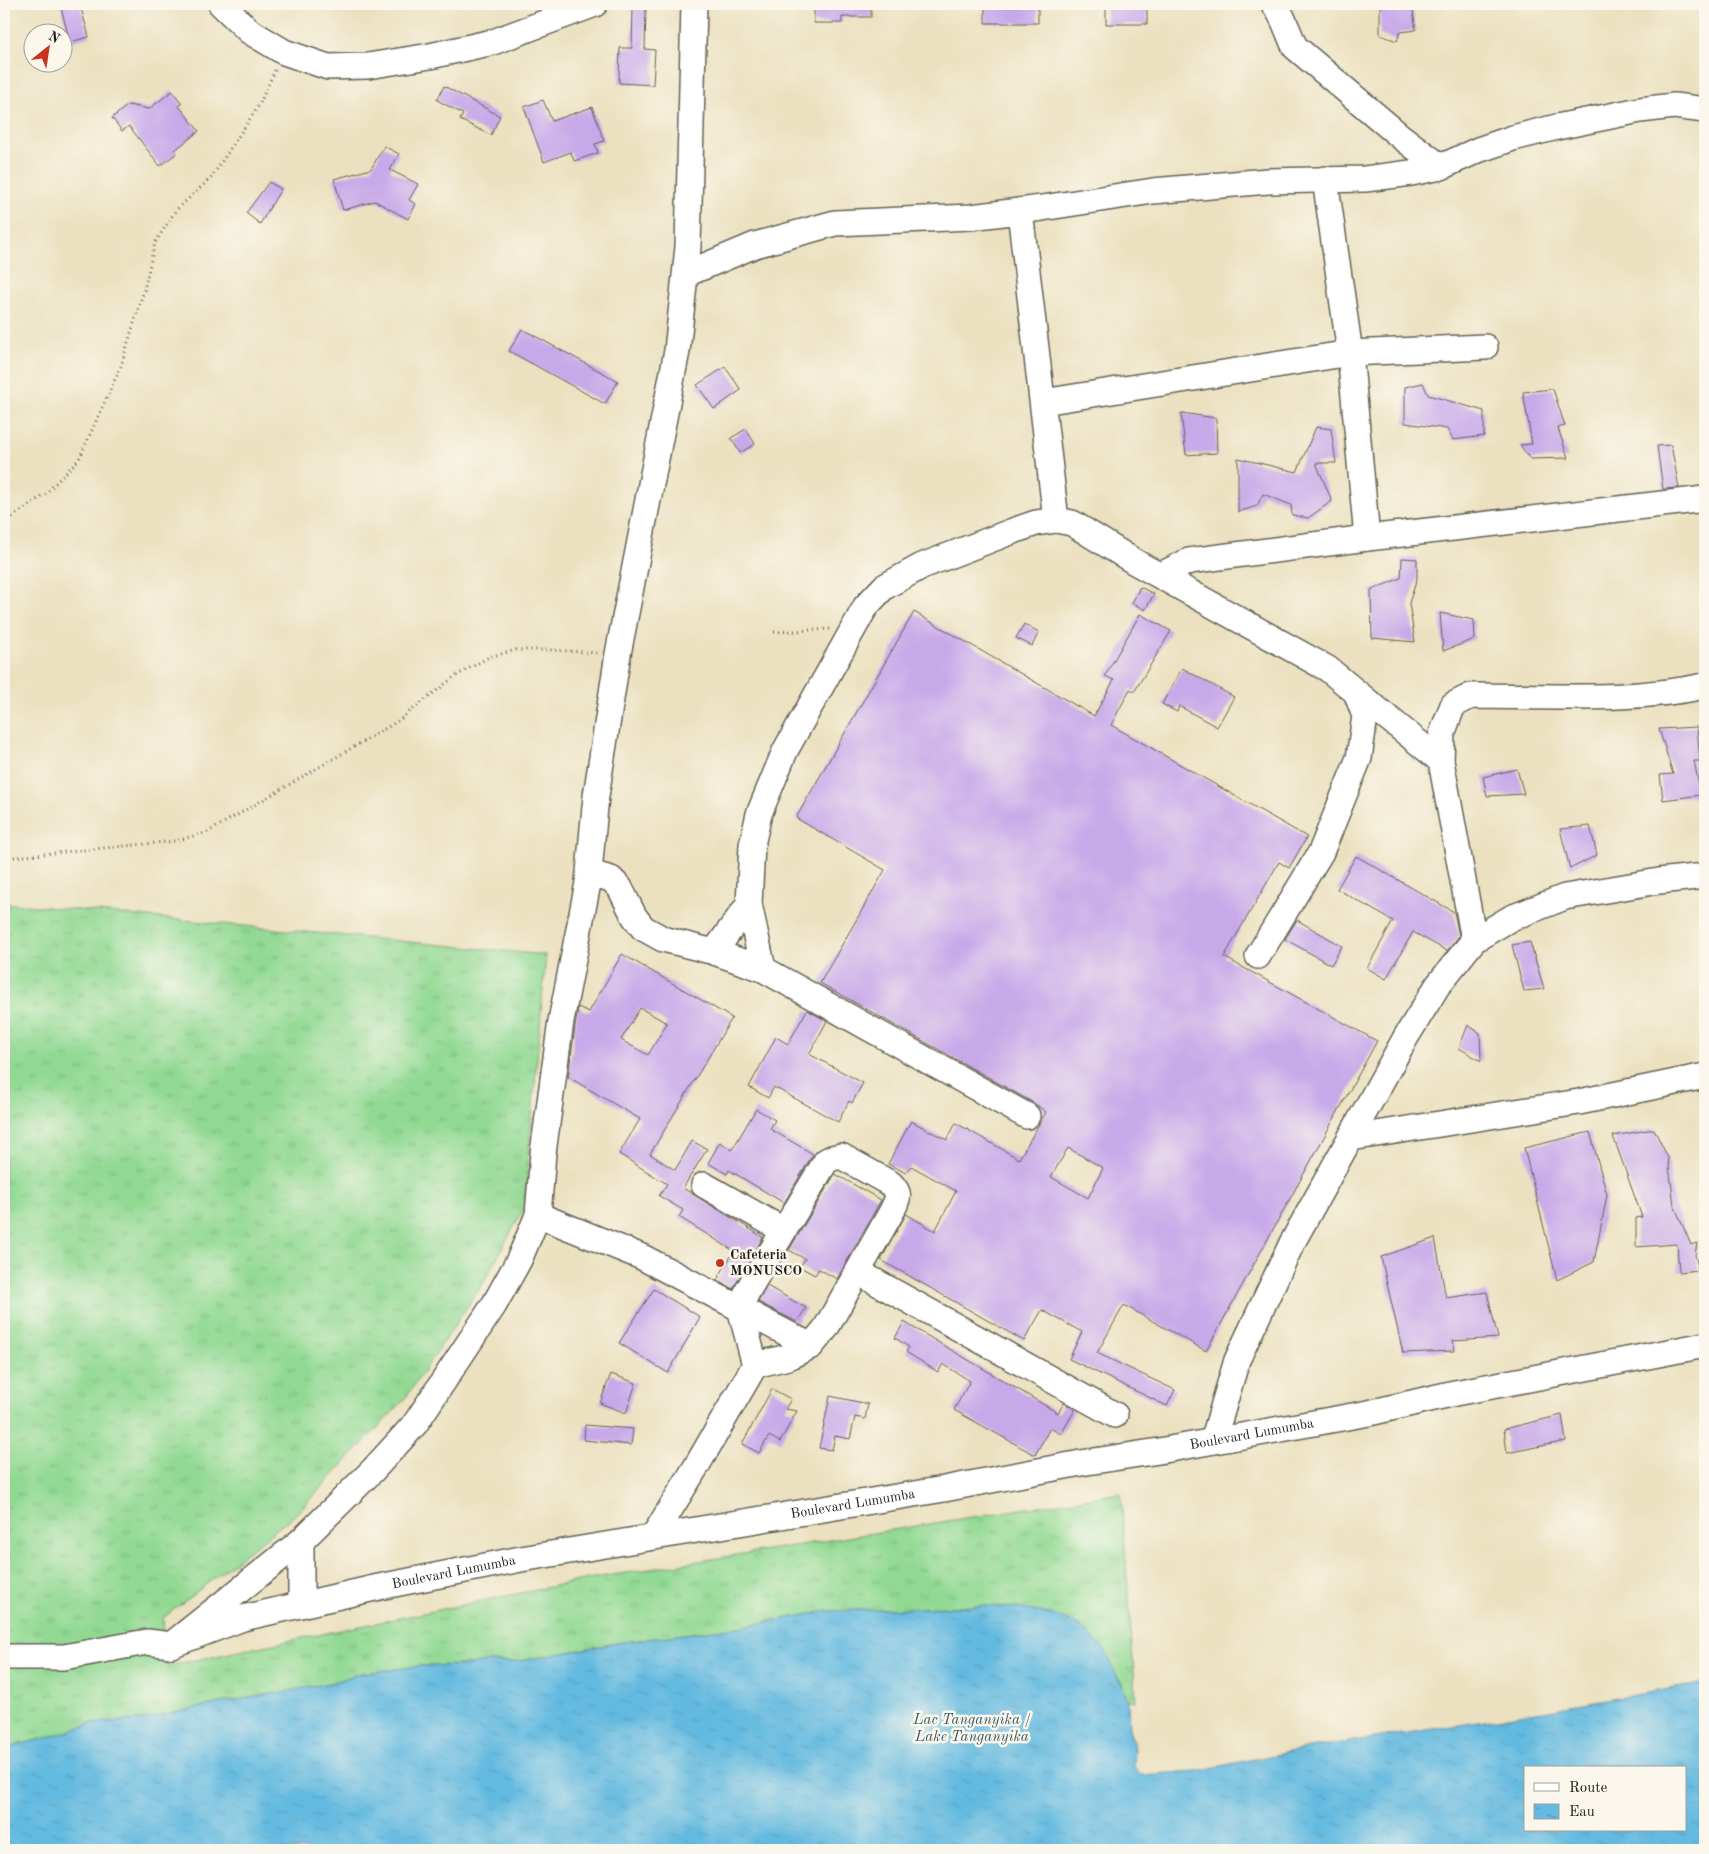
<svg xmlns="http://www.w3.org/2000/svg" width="1709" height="1854" font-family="'Old Standard TT',serif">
<defs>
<pattern id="grass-tufts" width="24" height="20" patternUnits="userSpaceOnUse" patternTransform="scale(1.25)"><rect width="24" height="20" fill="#91d993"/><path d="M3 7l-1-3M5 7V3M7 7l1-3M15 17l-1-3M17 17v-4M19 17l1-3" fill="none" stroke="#7cba7e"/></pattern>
<pattern id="water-ripples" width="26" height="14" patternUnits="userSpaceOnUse" patternTransform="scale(1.25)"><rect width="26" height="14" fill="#64bae0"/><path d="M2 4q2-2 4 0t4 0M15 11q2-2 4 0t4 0" fill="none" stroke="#569fc0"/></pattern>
</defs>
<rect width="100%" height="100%" fill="#fbf7ec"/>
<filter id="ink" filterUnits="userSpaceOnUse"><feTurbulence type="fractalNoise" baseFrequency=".02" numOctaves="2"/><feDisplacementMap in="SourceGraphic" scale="10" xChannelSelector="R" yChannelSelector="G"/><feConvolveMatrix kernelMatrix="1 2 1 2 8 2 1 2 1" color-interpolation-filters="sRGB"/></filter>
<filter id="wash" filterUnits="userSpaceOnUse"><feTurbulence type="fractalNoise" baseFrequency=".0096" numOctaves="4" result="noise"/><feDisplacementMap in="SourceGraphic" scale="20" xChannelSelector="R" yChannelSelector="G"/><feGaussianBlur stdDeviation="1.12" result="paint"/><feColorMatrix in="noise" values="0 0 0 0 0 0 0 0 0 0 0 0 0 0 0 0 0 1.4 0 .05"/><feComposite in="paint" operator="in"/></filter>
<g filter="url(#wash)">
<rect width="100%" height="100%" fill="#ebe1c0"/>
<!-- grass -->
<path fill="url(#grass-tufts)" stroke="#567a58" d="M4,903L546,955L524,1208L482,1285L404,1400L296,1514L163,1618L167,1666L588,1579L1121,1493L1136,1701L1128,1700L1119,1678L1017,1608L984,1606L828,1611L738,1627L617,1643L514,1662H484L472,1665L420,1666L357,1674L338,1681L316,1686L204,1706L143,1720L90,1723L71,1731L4,1749Z"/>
<!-- water -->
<path fill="url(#water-ripples)" stroke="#406b7e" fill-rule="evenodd" d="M984,1606L1017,1608L1051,1614L1080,1626L1105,1650L1128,1700L1129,1729L1135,1749L1134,1766L1140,1775L1196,1771L1309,1748L1485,1721L1705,1683V1850H4V1749L71,1731L90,1723L143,1720L204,1706L316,1686L338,1681L357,1674L420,1666L472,1665L484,1662H514L617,1643L738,1627L828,1611ZM1525,1768H1685V1830H1525Z"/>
<g id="blocks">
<!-- building -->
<path fill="#c7a8e9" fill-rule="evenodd" d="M60,4H80L89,37L70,42Z
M814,4H871V17H842V23H814Z
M985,4H1038V23H985Z
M1106,4H1147V24H1106Z
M1380,4H1412L1416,30L1400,32L1397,41L1380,35Z
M633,7H646L645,49L655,50L653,85L619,83L620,48H632Z
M444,86L500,116L491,135L460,120L463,114L437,100Z
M172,91L182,103L179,106L199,131L175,150L177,153L160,166L129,126L122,131L112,118L128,105L149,109Z
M543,100L552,121L592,107L604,141L595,144L598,153L574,161L571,152L544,162L524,107Z
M384,146L399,154L390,170L418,184L409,200L416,204L408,219L375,201L343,210L334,179L371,169Z
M269,182L281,189L260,224L246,213Z
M522,329L618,381L605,404L509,351Z
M725,367L741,390L714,409L697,385Z
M1423,383L1428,395L1484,411V436L1453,440L1447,429L1405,423V387Z
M1553,389L1565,426L1558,428L1568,458L1530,459L1520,445L1532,444L1523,392Z
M1181,413L1216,418L1217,453L1186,455Z
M1316,427L1331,429L1336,463H1316L1332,501L1308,518L1292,515L1291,505L1263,494L1257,506L1238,512V458L1297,472Z
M746,429L755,444L740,453L731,438Z
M1671,445L1679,488L1663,489L1657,446Z
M1402,558L1417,559V579L1409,603L1415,642L1372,638L1371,590L1401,578Z
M1140,587L1154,594L1145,610L1132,603Z
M914,612L1094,716L1114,680L1105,676L1140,614L1171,631L1134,692L1130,689L1111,725L1307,837L1289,868L1279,862L1224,957L1377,1041L1206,1351L1124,1305L1097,1353L1175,1390L1167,1406L1069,1359L1082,1332L1042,1310L1024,1341L881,1260L906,1214L935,1231L956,1191L911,1166L906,1173L888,1164L911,1121L947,1140L956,1123L1019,1159L1046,1112L1034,1103L820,983L885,870L796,818ZM1068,1148L1103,1168L1088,1198L1051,1177Z
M1440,613L1474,620L1475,639L1443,651Z
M1024,624L1039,632L1032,646L1016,638Z
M1182,668L1234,697L1217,727L1179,706L1177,712L1162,704Z
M1697,727L1700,761H1694L1701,795L1663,800L1660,775L1673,774L1659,729Z
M1517,769L1524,794L1487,796L1483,777Z
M1590,826L1597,855L1570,869L1560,829Z
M1356,856L1454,912L1459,936L1447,951L1413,932L1386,979L1367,968L1393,921L1337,889Z
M1297,920L1342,946L1331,965L1285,939Z
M1530,942L1544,989L1524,991L1512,945Z
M622,954L732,1018L650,1154L675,1170L692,1141L707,1149L683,1188L763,1237L733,1289L717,1280L734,1251L679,1217L683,1210L659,1196L667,1184L619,1154L640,1119L568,1077L578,1007L589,1012ZM640,1008L667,1023L648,1055L621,1040Z
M807,1010L827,1021L809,1054L863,1083L852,1103L849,1101L838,1122L774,1087L768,1098L749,1087L776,1037L788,1044Z
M1468,1025L1480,1033L1481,1061L1459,1048Z
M756,1109L775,1120L770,1129L813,1154L784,1203L729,1170L727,1174L708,1163L720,1142L732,1150Z
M1654,1129L1668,1158L1674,1205L1691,1245L1697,1243L1695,1255L1699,1270L1679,1272L1677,1244L1636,1247V1218L1642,1217L1613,1136Z
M1590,1132L1607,1195L1594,1262L1557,1280L1524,1148Z
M835,1174L881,1200L837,1279L819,1269L815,1275L800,1267L805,1259L789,1250Z
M1435,1238L1446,1298L1487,1292L1498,1338L1453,1341L1455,1351L1403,1353L1381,1257Z
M767,1286L806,1308L797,1322L758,1302Z
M654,1289L700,1317L668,1373L619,1343Z
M904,1322L1058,1413L1064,1403L1075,1410L1061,1434L1050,1428L1035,1455L954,1410L970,1381L943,1364L938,1372L906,1352L909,1347L895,1338Z
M611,1374L636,1383L626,1413L600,1403Z
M772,1389L791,1399L785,1409L797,1411L780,1442L769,1436L759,1453L742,1444Z
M830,1396L868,1404L865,1419L855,1417L850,1439L835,1436L832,1450L819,1448Z
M1562,1415L1566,1441L1507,1453L1504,1429Z
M585,1425L633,1429L631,1445L584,1440Z"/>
</g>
</g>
<g filter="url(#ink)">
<use href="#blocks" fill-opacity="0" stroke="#646155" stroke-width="1"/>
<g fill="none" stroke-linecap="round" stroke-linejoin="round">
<!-- minor casing -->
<g stroke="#646155" stroke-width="28">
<g id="minor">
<path d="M221,4L249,31L284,52L328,67L368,66L430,56L493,42L595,4"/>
<path d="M1274,4C1284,16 1288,33 1295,47L1400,136L1441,167L1478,150L1513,138L1557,127L1640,110L1674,106L1705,110"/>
<path d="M1325,179L1350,353L1367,538"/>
<path d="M1020,211L1056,520"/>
<path d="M686,274L755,245L835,223L971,217L1042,208L1153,191L1268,181L1365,179L1411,173L1441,167"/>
<path d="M1043,402L1350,353L1485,347"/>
<path d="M1161,575L1189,561L1367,538L1705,499"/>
<path d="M1356,692L1441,761"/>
<path d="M588,883L597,875L611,879L620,888L634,916L643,928L663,939L714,952L763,969L1027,1116"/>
<path d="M1474,940L1441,761L1442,734L1453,705L1471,696C1549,696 1629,702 1705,686"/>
<path d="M714,952L749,904"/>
<path d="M763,969L749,904L752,845L759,814L785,751L866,606L884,587L922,566L1013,531L1036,523L1056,520L1072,523L1135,562L1328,669L1356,692L1365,716L1359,758L1321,852L1258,956"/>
<path d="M1351,1138L1579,1102L1705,1076"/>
<path d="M704,1185L783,1230"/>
<path d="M538,1215L642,1257L811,1346"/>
<path d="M858,1272L1115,1415"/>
<path d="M1213,1441L1237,1360L1292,1243L1406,1037L1438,985L1474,940L1511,918L1565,897L1659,881L1705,876"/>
<path d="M653,1537L696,1467L755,1365L740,1308L748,1290L826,1161L832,1158L841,1156L891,1184C902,1195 897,1199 892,1211L826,1328L811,1346L788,1357L755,1365"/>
<path d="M301,1605V1541"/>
<path d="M171,1645L301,1541L373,1470L415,1424L494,1305L519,1260L538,1215L543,1153L561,1021L588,883L596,796L618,654L677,351L688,247L694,4"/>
<path id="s1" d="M4,1657H64L147,1642L171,1645L243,1618L379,1587L521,1559L944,1489L1081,1463L1159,1451L1369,1413L1455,1393L1705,1345"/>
</g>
</g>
<!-- path -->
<path stroke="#646155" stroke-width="3" stroke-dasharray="1 4" stroke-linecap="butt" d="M4,523L45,494L79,459L121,366L144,290L155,243L176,210L211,178L259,105L275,70
M774,632L831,629
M4,858L175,841L208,832L398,721L454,677L489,657L516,650H553L599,653"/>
<!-- minor -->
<use href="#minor" stroke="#fff" stroke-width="25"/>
</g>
</g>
<!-- markers -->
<circle fill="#c8321e" stroke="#fbf7ec" stroke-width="2" cx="720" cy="1263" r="5"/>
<g text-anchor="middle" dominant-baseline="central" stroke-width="5" stroke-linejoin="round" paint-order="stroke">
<!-- poi labels -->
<g font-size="14" font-weight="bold" fill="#1c1c1c" stroke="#fbf7ec" text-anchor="start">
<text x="730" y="1255">Cafeteria<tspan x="730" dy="16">MONUSCO</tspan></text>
</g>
<!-- street labels -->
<g font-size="14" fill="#1c1c1c" stroke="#fbf7ec">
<text stroke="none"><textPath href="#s1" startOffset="1271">Boulevard Lumumba</textPath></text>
<text stroke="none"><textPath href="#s1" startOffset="866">Boulevard Lumumba</textPath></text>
<text stroke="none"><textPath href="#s1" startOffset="461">Boulevard Lumumba</textPath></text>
</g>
<!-- water labels -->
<g font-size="15" font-style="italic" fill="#395b6a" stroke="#fbf7ec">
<text x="972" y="1720">Lac Tanganyika /<tspan x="972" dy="17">Lake Tanganyika</tspan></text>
</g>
</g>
<!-- margin -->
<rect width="1709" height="1854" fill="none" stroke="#fbf7ec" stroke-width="20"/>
<!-- legend -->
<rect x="1524" y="1766" width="162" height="65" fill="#fbf7ec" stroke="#a29f99"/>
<rect x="1534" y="1783" width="25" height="8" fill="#ffffff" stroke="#a29f99"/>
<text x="1569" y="1792" font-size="15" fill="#1c1c1c">Route</text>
<rect x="1534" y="1804" width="25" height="15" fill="url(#water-ripples)" stroke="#a29f99"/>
<text x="1569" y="1816" font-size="15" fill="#1c1c1c">Eau</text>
<!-- north arrow -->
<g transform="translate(48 48) rotate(30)"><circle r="24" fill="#fbf7ec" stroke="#a29f99"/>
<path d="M0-4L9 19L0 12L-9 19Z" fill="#c8321e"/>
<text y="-8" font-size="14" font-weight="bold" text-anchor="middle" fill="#1c1c1c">N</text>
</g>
</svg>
